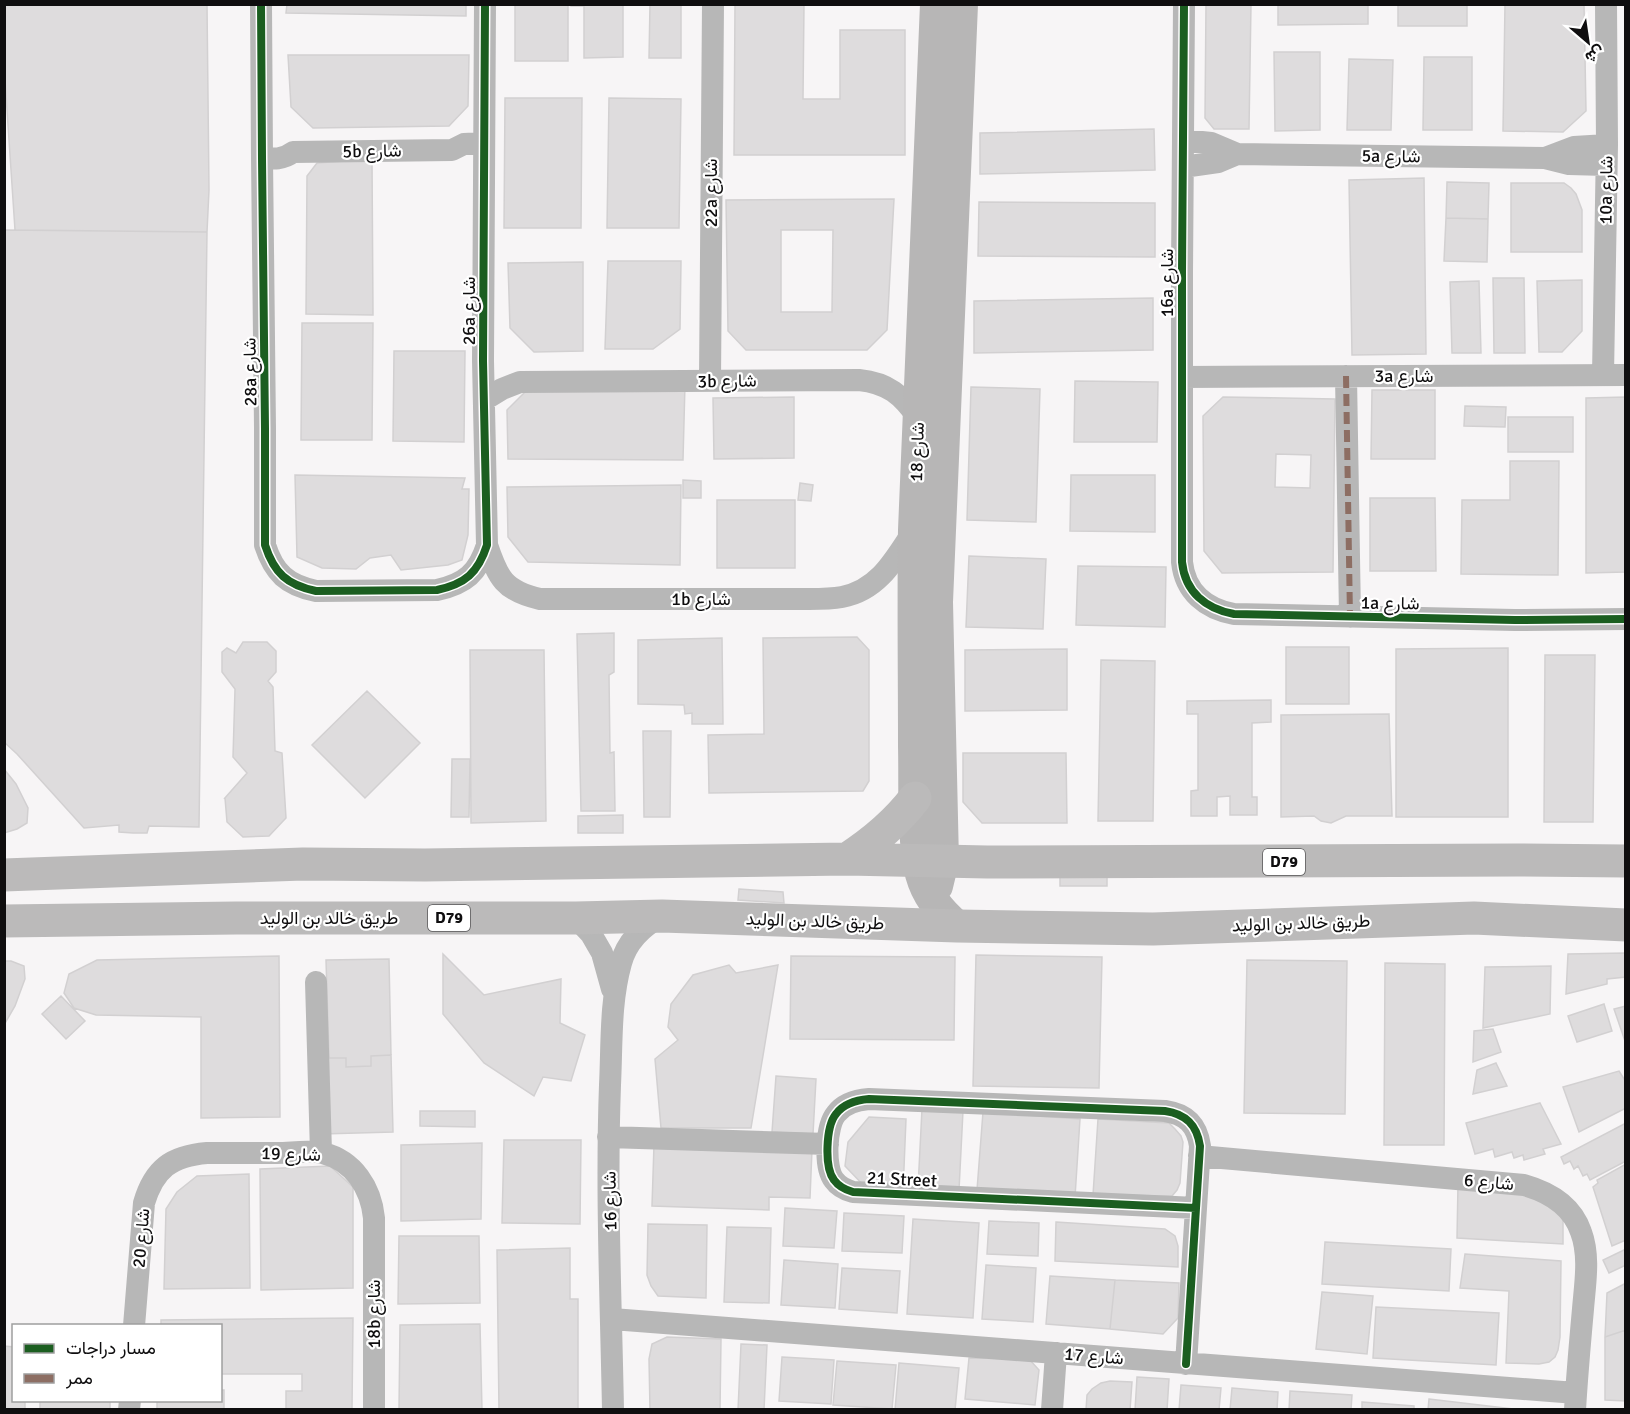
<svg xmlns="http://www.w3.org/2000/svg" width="1630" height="1414" font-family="Signika,Vazirmatn,sans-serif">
<rect width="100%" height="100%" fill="#f7f5f6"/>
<!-- building -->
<path fill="#dedcdd" stroke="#d2d0d1" stroke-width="1.5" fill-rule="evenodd" d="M4,4H207L209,190L207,232L15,230L4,65Z
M287,4H466V16L286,13Z
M515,4H568V61H515Z
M571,4H623V57L584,58V6H571Z
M650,4H681V58H649Z
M735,4H804L803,99H840V30H905V155H734Z
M1206,4H1251L1249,129H1214L1205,118Z
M1278,4H1368V24L1278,25Z
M1398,4H1467V26H1398Z
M1505,4H1584L1586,111L1563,132L1503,131Z
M1274,52H1320V130L1275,131Z
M288,55H469L468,106L449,126L313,128L291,107Z
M1424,57H1472V130H1423Z
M1349,59L1393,60L1391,130H1347Z
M505,98H582L581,228H504Z
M609,98L681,99L679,228H607Z
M1154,129L1155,170L980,174V133Z
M372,159L373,315L306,314L307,176L317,163Z
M1424,178L1426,354L1352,355L1349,180Z
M1447,182L1489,183L1488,219L1446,218Z
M1511,183H1564L1571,188L1576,194L1582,210V252H1511Z
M894,199L887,330L867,350H746L728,331L726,200ZM781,230H833L832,312H781Z
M979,202L1155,203V257L978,256Z
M1446,218L1488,219L1487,262L1444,261Z
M4,230L207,232L199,827L149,826L147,833H133L119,832V825L84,828L17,754L4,742Z
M608,261H681L680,329L653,349H605Z
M583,262V351L534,352L510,328L508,263Z
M1493,278H1524L1525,353H1494Z
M1582,280V331L1562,352H1539L1537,281Z
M1479,281L1481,353H1452L1450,282Z
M1153,298V350L974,353V301Z
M302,323H373L372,440H301Z
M394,351H465L464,442L393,441Z
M1075,381L1158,382L1157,442H1074Z
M685,384L683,460L508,459L507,410L531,386Z
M971,387L1040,389L1036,522L967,520Z
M1372,390H1435V459H1371Z
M794,397V458L714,459L713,398Z
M1223,397L1335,399L1333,572L1222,573L1204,551L1203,416ZM1276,454L1311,455L1310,488L1275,487Z
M1626,397V572L1586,573V398Z
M1465,406L1506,407L1505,427L1464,426Z
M1508,417H1573V452H1508Z
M1510,461H1559L1558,575L1461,574L1462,500H1510Z
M295,475L465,478L462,489H469L468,535L462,560L448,565L401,570L391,555L370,558L356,569L322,568L297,557Z
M1071,475H1155V532L1070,531Z
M683,480L701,481V498H683Z
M800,483L813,485L811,501L798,500Z
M681,485L680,565L528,562L508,537L507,487Z
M1370,498H1435L1436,571H1370Z
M717,500H795V568H717Z
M969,556L1046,559L1043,629L966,627Z
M1078,566L1166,567L1165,627L1076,625Z
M614,633V672L609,675L610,753L614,752L615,811H581L577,634Z
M857,637L869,650V781L863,791L709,793L708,735L764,734L763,638Z
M722,638L723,724H692V713L685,714L684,705L638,704V640Z
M243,642H267L276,651V672L268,681L273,687L275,751L282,753L286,818L269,836L243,837L227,822L225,798L224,799L247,773L233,757L235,689L222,672V652L227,648L236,653Z
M1286,647H1349V704H1286Z
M1508,648V817H1396V649Z
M1067,649V710L965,711V650Z
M470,650H544L546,821L471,823Z
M1545,655H1595L1593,822H1544Z
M1101,660L1155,661L1153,821H1098Z
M367,691L420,743L365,798L312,745Z
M1271,700V722L1252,723V797H1257V815H1230V796L1217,797V816H1191V791L1198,790V714H1187V701Z
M1389,714L1392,816H1346L1331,823L1321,821L1314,816L1281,817V715Z
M643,731H671L670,817H644Z
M963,753H1066L1067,823H982L963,802Z
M452,759H470L469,817H451Z
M4,769L16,784L28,808L27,823L17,829L4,833Z
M623,815V833H578V816Z
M1060,876H1107V886H1060Z
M739,889L783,892L784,903L738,900Z
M1626,953V977L1607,979V984L1566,994L1568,954Z
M443,954L484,995L561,979L560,1023L585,1035L571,1081L543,1077L534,1096L484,1063L443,1014Z
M976,955L1102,957L1099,1088L973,1086Z
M279,956L280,1117L201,1118V1017L96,1015L74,1008L64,993L69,974L97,960Z
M791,956L955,957L954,1040L790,1039Z
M389,959L391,1055L371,1056V1066L346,1067V1058H329L326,960Z
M1247,960L1347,961L1345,1114L1244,1113Z
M4,961H11L24,966L25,979L15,1006L4,1025Z
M1385,963L1445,964L1444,1145H1384Z
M729,965L736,973L778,965L751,1128H661L655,1059L678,1040L668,1027L671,1004L693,975Z
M1551,966L1550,1014L1483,1028L1485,967Z
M61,996L85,1021L66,1039L42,1014Z
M1604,1004L1612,1031L1577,1042L1568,1016Z
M1626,1006V1044L1614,1009Z
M1493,1029L1501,1052L1473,1062L1474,1031Z
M391,1055L393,1132L322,1134L320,1058H346V1067L371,1066V1056Z
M1496,1063L1507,1086L1473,1094L1477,1070Z
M1619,1071L1626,1082V1108L1579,1132L1563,1087Z
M776,1076L816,1079L813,1134L772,1132Z
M1540,1103L1561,1144L1543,1149L1545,1154L1524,1160L1523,1155L1514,1158L1512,1152L1495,1157L1493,1149L1475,1154L1466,1123Z
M922,1109L963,1111L959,1190L918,1188Z
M420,1111H475V1127L420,1126Z
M983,1112L1080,1119L1075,1197L977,1190Z
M869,1117L906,1119L903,1192L867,1189L845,1166L848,1142Z
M1098,1119L1169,1123L1175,1129L1181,1136L1183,1142L1180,1183L1177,1190L1172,1196L1093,1195Z
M1626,1123V1161L1590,1180L1587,1174L1583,1176L1578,1166L1574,1169L1570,1161L1564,1164L1561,1157Z
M504,1140H581L580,1224L502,1223Z
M482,1143L481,1219L401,1221V1145Z
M654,1145L812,1150L810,1198L769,1197V1210L652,1206Z
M1626,1164V1240L1612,1246L1593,1187L1598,1183L1597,1180Z
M330,1166L353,1187V1288L261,1290L260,1169Z
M249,1174L250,1288L164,1289L166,1209L177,1192L197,1176Z
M1458,1184L1553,1199L1563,1220V1244L1457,1238Z
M785,1208L837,1211L834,1248L783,1246Z
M844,1213L904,1216L902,1253L842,1251Z
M913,1219L979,1223L973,1318L907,1314Z
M989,1221L1039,1223L1038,1256L987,1254Z
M1056,1222L1165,1229L1175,1236L1178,1246V1267L1055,1261Z
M648,1224L707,1225L706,1298L658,1296L651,1286L647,1275Z
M727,1227L771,1228L769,1303L724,1302Z
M399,1236H479L480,1303L398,1304Z
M1325,1242L1451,1249L1449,1291L1322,1284Z
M570,1248V1299H578V1410H499L497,1250Z
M1626,1249V1265L1609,1273L1603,1260Z
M1465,1254L1561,1261L1560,1337L1558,1350L1555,1357L1549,1362L1539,1364L1506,1363L1509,1291L1460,1288Z
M784,1260L838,1264L835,1308L781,1305Z
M986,1265L1036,1268L1033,1322L982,1319Z
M842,1268L900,1271L897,1313L839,1309Z
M1050,1276L1115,1280L1110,1329L1046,1324Z
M1115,1280L1179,1283L1178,1318L1163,1334L1110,1329Z
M1626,1283V1330L1605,1337L1607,1293Z
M1322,1292L1373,1296L1367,1354L1316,1349Z
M1376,1307L1499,1313L1496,1365L1373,1358Z
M353,1318L352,1410H286V1391H302V1374H220V1326H161V1320Z
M480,1324L482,1410H399L400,1325Z
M1626,1330V1401L1605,1400V1337Z
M667,1337L721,1339L720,1410H650L649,1359L652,1344Z
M741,1344L767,1345L764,1410H738Z
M4,1346L14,1347V1400H25V1410H4Z
M782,1357L834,1360L831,1404L779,1401Z
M969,1358L1029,1359L1039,1370L1035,1405L965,1399Z
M837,1361L896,1365L892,1409L833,1405Z
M899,1363L959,1368L955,1410H895Z
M1137,1377L1169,1379L1167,1410H1135Z
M1110,1381L1132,1382L1130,1410H1086L1087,1395L1092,1389L1101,1383Z
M1181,1385L1221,1388L1219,1410H1179Z
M1232,1388L1278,1392L1277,1410H1230Z
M220,1390H224V1410H157V1400H220Z
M1290,1391L1352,1395L1351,1410H1289Z
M1429,1399L1522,1410H1428Z
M40,1400H110V1410H40Z
M1362,1402L1414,1406V1410H1362Z"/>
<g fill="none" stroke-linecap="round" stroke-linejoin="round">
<!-- street -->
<path stroke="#b7b7b7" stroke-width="22" d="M261,4L262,158L265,428V545C274,573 287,585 316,591L437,590C465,584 478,573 487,545L483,361L485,4
M1184,4L1182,272V562C1185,592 1206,609 1234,614L1515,620L1626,619
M1183,140L1211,143L1237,154L1545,158L1569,164L1606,165
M262,158C273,159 283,160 293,152L452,150L464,144L484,143
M1545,158L1574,147L1607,145
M1183,167L1218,162L1237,154
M1603,375L1607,145L1606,4
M1346,376L1350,617
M1182,377L1626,375
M710,381L713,4
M484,400L502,389L520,382L859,380C888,383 902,395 918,418
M487,545C498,578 504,591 540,599H809C820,599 831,599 842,597C879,590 895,559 914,530
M576,918L591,934L602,953L612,989
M316,982L321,1152
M608,1137L828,1144
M1199,1156L1524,1185C1549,1192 1572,1205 1581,1232C1590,1256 1585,1284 1583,1309C1580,1342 1577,1376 1575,1410
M612,1319L1576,1393
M134,1326L144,1203C154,1169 171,1156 207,1153C230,1153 253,1153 277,1153C291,1153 309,1150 323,1153C354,1161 371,1188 374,1218V1410
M1186,1364L1200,1146C1197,1125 1186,1114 1165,1111L869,1099C856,1100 844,1103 836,1114C826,1126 824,1167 834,1180C839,1187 846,1190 853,1192L1196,1208
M129,1410L130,1400
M613,1410C611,1302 606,1193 610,1085C612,1044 610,1002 621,963C627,941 643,926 662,916
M1052,1410L1056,1353"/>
<!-- secondary -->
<path stroke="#b7b6b6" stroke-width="32" d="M936,4L914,530C913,602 914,674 914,746C915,785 912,837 921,874C927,896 940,912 957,926
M937,886L943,861L937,602L962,4"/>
<!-- primary -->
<path stroke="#bbbaba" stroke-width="33" d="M847,859C873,842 896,823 915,798
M4,875L303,864L425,865L847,859L987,862L1517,860L1626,861
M4,921L236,918H576L662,916L957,926L1153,929L1474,918L1626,925"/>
<!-- quiet -->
<path stroke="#8d6e63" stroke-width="6" stroke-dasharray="12 6" stroke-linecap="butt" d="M1346,376L1350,617"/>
<!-- cycleway casing -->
<g stroke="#fff" stroke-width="11">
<path id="cycleway" d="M261,4L262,158L265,428V545C274,573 287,585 316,591L437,590C465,584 478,573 487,545L483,361L485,4
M1184,4L1182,272V562C1185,592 1206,609 1234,614L1515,620L1626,619
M1186,1364L1200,1146C1197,1125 1186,1114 1165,1111L869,1099C856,1100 844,1103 836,1114C826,1126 824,1167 834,1180C839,1187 846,1190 853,1192L1196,1208"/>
</g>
<!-- cycleway -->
<use href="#cycleway" stroke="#1b5e20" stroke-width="8"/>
</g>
<g text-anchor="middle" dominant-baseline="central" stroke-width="4.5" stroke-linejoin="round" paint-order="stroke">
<!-- shield labels -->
<g fill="#fff" stroke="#575657" stroke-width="1.5">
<rect x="1263" y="849" width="42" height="26" rx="4.5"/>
<rect x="428" y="905" width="42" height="26" rx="4.5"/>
</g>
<g font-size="16" font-weight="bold" fill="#0f0e0f">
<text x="1284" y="862">D79</text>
<text x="449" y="918">D79</text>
</g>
<!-- street labels -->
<g font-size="18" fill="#0f0e0f" stroke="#fff">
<text transform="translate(372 151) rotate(-1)">5b شارع</text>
<text transform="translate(1391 156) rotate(1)">5a شارع</text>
<text transform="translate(1606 190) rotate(-89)">10a شارع</text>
<text transform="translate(711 193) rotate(-90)">22a شارع</text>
<text transform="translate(1167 283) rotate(-90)">16a شارع</text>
<text transform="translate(469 311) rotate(-90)">26a شارع</text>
<text transform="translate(250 372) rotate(-91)">28a شارع</text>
<text x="1404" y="376">3a شارع</text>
<text transform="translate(727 381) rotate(-1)">3b شارع</text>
<text transform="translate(917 452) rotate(-88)">شارع 18</text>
<text x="701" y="599">1b شارع</text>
<text transform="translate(1390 603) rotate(1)">1a شارع</text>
<text x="329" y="918">طريق خالد بن الوليد</text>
<text transform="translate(815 921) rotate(2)">طريق خالد بن الوليد</text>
<text transform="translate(1301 923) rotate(-2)">طريق خالد بن الوليد</text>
<text transform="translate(291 1154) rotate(2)">شارع 19</text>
<text transform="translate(902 1179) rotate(3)">21 Street</text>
<text transform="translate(1489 1182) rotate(5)">شارع 6</text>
<text transform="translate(610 1201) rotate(-91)">شارع 16</text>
<text transform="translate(141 1238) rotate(-85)">شارع 20</text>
<text transform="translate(374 1314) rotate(-90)">18b شارع</text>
<text transform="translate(1094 1356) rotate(5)">شارع 17</text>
</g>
</g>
<!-- border -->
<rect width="1630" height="1414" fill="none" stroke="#0f0e0f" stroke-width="12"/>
<!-- legend -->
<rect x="12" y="1324" width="210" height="78" fill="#ffffff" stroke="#9f9f9f" stroke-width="1.5"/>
<rect x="24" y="1344" width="30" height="9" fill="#1b5e20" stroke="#9f9f9f" stroke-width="1.5"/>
<text x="66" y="1354" font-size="18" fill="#0f0e0f">مسار دراجات</text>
<rect x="24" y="1374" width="30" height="9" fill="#8d6e63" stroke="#9f9f9f" stroke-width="1.5"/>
<text x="66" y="1384" font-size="18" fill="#0f0e0f">ممر</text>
<!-- north arrow -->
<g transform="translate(1588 42) rotate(151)" stroke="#ffffff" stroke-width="4.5" paint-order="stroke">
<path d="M0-4.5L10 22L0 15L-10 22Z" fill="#0f0e0f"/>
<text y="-9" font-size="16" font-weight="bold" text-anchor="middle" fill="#0f0e0f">ش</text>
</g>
</svg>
